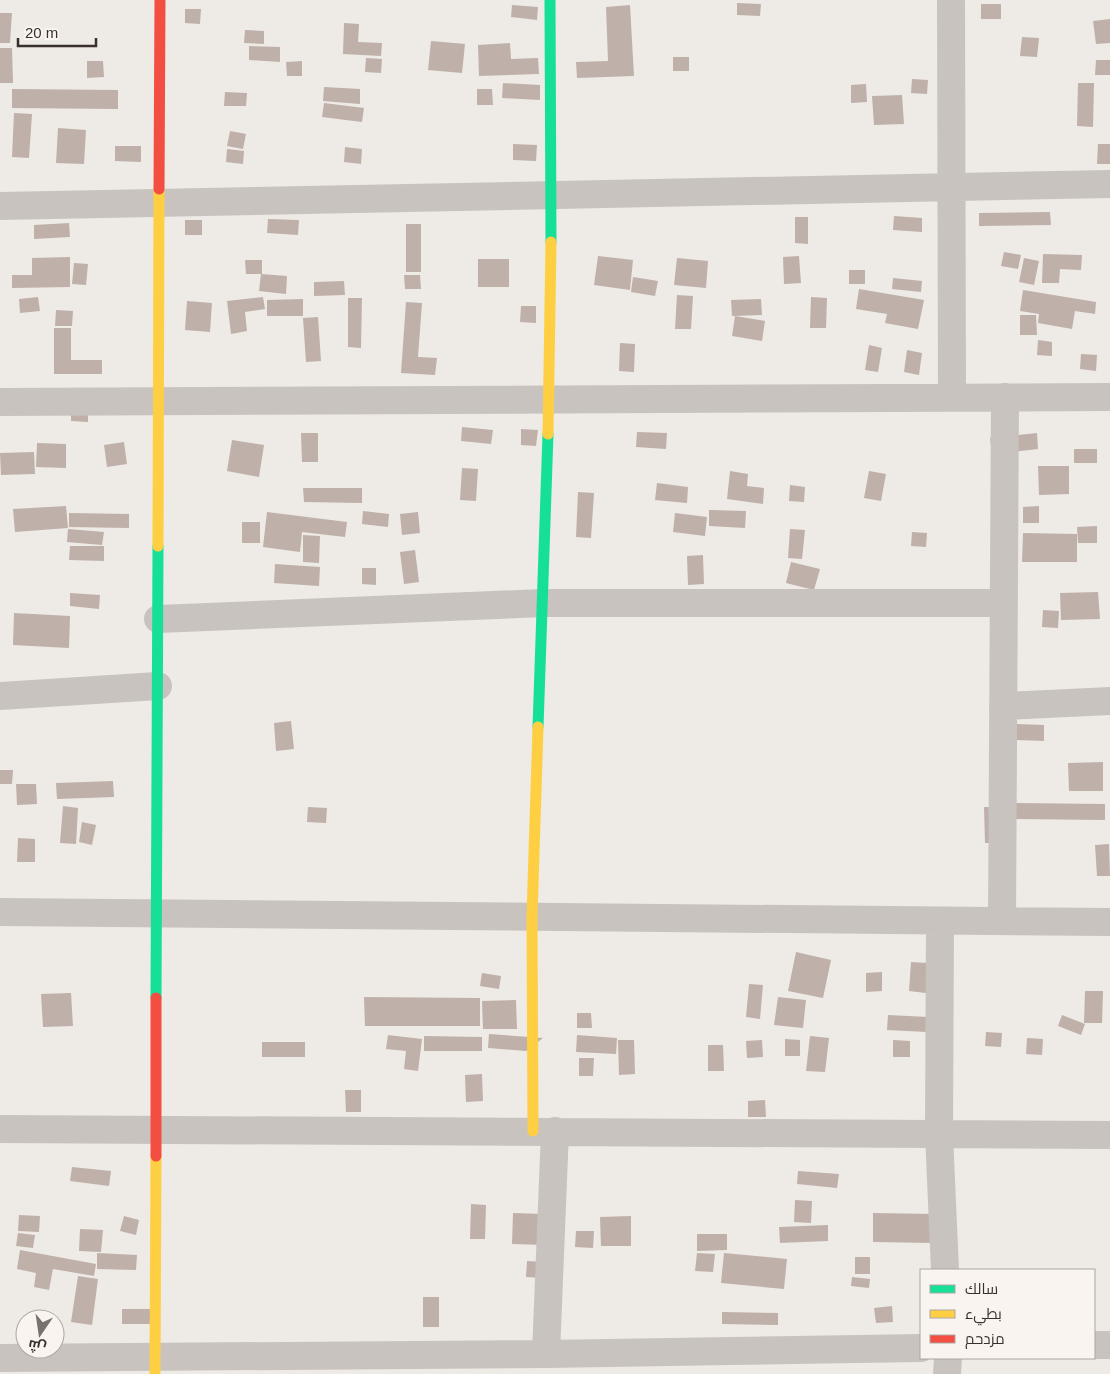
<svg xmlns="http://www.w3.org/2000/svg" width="1110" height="1374" font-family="Arial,Cairo,sans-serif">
<rect width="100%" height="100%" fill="#eeeae6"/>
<!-- building -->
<path fill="#bfb0aa" d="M737,3L761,4L760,16L737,15Z
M981,4H1001V19H981Z
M512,5L538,7L537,20L511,17Z
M630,5L634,76L577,78L576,62L608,61L606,7Z
M185,9H201L200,24L185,23Z
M0,13H12L10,43H0Z
M1110,19V43L1096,44L1093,21Z
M344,23L359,24L358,42L382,43L381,56L343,54Z
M245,30L264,31V44L244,43Z
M1022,37L1039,38L1037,57L1020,56Z
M431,41L465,44L462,73L428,70Z
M510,43L511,59L538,58L539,74L479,76L478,45Z
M249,46L280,47V62L249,60Z
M0,48H12L13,83H0Z
M673,57H689V71H673Z
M366,58L382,59L381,73L365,72Z
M1096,60H1110V75H1095Z
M87,61H103L104,77L87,78Z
M302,61V76H287L286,62Z
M912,79L928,80L927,94L911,93Z
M503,83L540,85V100L502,98Z
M1078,83H1094L1093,127L1077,126Z
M866,84L867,102L851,103V85Z
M324,87L360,89V104L323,101Z
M12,89L118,90V109L12,108Z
M477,89H492L493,105H477Z
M225,92L247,93L246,106H224Z
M902,95L904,124L874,125L872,96Z
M324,103L364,108L362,122L322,117Z
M14,113L32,114L29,158L12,157Z
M58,128L86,130L84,164L56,163Z
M230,131L246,134L243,149L227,146Z
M513,144L537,145L536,161L513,160Z
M1098,144H1110V164H1097Z
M115,146H141V162L115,161Z
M345,147L362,149L361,164L344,162Z
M227,149L244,151L243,164L226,162Z
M1050,212L1051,225L979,226V213Z
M894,216L922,218V232L893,230Z
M795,217H808V244L795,243Z
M268,219L299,220L298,235L267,233Z
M185,220H202V235H185Z
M69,223L70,237L34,239V225Z
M406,224H421V272H406Z
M1004,252L1021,255L1018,269L1001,266Z
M1043,254L1082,255L1081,270L1060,269L1059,283H1042Z
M598,256L633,260L630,290L594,285Z
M799,256L801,283L784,284L783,257Z
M70,257V287L12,288V275H32V258Z
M677,258L708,261L706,288L674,285Z
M1024,258L1039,261L1034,285L1019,282Z
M478,259H509V287H478Z
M245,260H262V274H246Z
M74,263L88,264L86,285L72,284Z
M849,270H865V284H849Z
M261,274L287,276L286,294L259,291Z
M404,275H420L421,289H405Z
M633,277L658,281L655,296L631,292Z
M893,278L922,281L921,292L892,289Z
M344,281L345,295L314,296V282Z
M859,289L924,300L918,329L885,323L887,314L856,309Z
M1023,290L1096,302L1095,314L1075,311L1072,329L1038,323L1039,314L1020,311Z
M677,295L693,296L691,329H675Z
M38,297L40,311L20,313L19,299Z
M263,297L265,309L245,312L247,331L231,334L227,301Z
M811,297L827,298L826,328H810Z
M348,298H362L361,348L348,347Z
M303,299V316H267V300Z
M761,299L762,315L732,316L731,300Z
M187,301L212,303L210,332L185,330Z
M406,302L422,303L418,357L437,358L435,375L401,373Z
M521,306H536V323L520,322Z
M56,310L73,311L72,326H55Z
M1020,315H1036L1037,335H1020Z
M735,316L765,321L762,341L732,336Z
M318,317L321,361L306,362L303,318Z
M54,328H71V360H102V374H54Z
M1038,340L1052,342V356L1037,355Z
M620,343L635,344L634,372L619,371Z
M869,345L882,348L878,372L865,370Z
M907,350L922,353L919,375L904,372Z
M1081,354L1097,355L1096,371L1080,369Z
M71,408H88V422L71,421Z
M462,427L493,430L491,444L461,441Z
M521,429L538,430L536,446L521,445Z
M637,432L667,433L666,449L636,447Z
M301,433H318V462H302Z
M1037,433L1038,449L992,454L990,438Z
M232,440L264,445L259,477L227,471Z
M124,442L127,464L107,467L104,445Z
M37,443L66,444V468L36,467Z
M1074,449H1097V463H1074Z
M34,452L35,474L1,475L0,453Z
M1038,466H1069V494L1039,495Z
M462,468L478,469L476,501L460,500Z
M730,471L748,474L747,486L764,488L763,504L727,499Z
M869,471L886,474L881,501L864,498Z
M657,483L688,487L687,503L655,500Z
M790,485L805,487L804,502L789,501Z
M303,488H362V503L304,502Z
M578,492L594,493L591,538L576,537Z
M66,506L68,528L15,532L13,509Z
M1039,506V523H1023V507Z
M709,510L746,511L745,528L709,526Z
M363,511L389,514L388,527L362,524Z
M267,512L347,522L345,537L302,532L300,552L263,547Z
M418,512L420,533L402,535L400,514Z
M69,513L129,514V528L69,527Z
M675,513L707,517L705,536L673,532Z
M242,522H260V543H242Z
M1097,526V543H1078L1077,527Z
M68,529L104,532L102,545L67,542Z
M790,529L805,530L802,559L788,558Z
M912,532L927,533L926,547L911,546Z
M1023,533L1077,534V562H1022Z
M303,535L320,536L319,563L303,562Z
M70,546H104V561L69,560Z
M415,550L419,582L404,584L400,552Z
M703,555L704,584L688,585L687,556Z
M791,562L820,569L814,590L786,583Z
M275,564L320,567L319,586L274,583Z
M362,568H376V585L362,584Z
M1098,592L1100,619L1061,620L1060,593Z
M70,593L100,595L99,609L70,606Z
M1043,610L1059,611L1058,628L1042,627Z
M14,613L70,616L69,648L13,645Z
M291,721L294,749L276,751L274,723Z
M1013,724L1044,725V741L1013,740Z
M1103,762V791H1069L1068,763Z
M0,770H13L12,784H0Z
M113,781L114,797L57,799L56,783Z
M16,784H36L37,804L17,805Z
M1012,803L1105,804V820L1012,819Z
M63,806L78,808L76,844L60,843Z
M308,807L327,808L326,823L307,822Z
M984,807H1002V843H985Z
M82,822L96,825L92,845L79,842Z
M18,838L35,839V862H17Z
M1109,844L1110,876H1097L1095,845Z
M796,952L831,960L823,998L788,991Z
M911,962L928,963L926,993L909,991Z
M882,972V991L866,992V973Z
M482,973L501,976L499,989L480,986Z
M749,984L763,985L760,1019L746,1017Z
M1085,991H1103L1102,1023H1084Z
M71,993L73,1026L43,1027L41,994Z
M364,997L480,998V1026H365Z
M778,997L806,1000L803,1028L774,1025Z
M516,1000L517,1029H483L482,1001Z
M577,1013H591L592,1028H577Z
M888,1015L928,1017L927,1032L887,1030Z
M1062,1015L1085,1024L1081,1035L1058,1026Z
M986,1032L1002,1033L1001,1047L985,1046Z
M489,1034L543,1038L526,1051L488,1048Z
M388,1035L422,1039L418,1071L404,1069L406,1051L386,1049Z
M577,1035L617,1038L616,1054L576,1052Z
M424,1036L482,1037V1051H424Z
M810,1036L829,1038L825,1072L806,1071Z
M1027,1038L1043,1039L1042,1055L1026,1054Z
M785,1039L800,1040V1056H785Z
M618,1040H634L635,1074L619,1075Z
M762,1040L763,1057L747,1058L746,1041Z
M893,1040L910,1041V1057H893Z
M262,1042H305V1057H262Z
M708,1045H723L724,1071H708Z
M579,1058H594L593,1076H579Z
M482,1074L483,1101L466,1102L465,1075Z
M345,1090H361V1112H346Z
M765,1100L766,1117H748V1101Z
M72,1167L111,1171L109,1186L70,1181Z
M798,1171L839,1174L837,1188L797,1184Z
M795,1200L812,1201L811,1223L794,1222Z
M471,1204L486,1205L485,1239H470Z
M513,1213L545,1214L544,1245L512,1244Z
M873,1213L934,1214V1243L873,1242Z
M19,1215L40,1216L39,1232L18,1231Z
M124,1216L139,1220L136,1235L120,1231Z
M631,1216V1246H601L600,1217Z
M828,1225V1241L780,1243L779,1227Z
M80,1229L103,1230L101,1252L79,1251Z
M576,1231H594L593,1248L575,1247Z
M18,1233L35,1235L33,1248L16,1246Z
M697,1234H727V1250L697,1251Z
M20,1250L96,1264L94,1276L53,1269L49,1290L34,1287L36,1273L17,1269Z
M97,1253L137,1255L136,1270L97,1269Z
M697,1253L715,1254L713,1272L695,1271Z
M724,1253L787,1259L784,1289L721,1283Z
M855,1257H870V1274H855Z
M527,1261L543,1262L542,1278L526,1277Z
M78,1276L98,1279L92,1325L71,1322Z
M852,1277L870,1279L869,1288L851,1286Z
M423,1297H439V1327H423Z
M892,1306L893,1322L876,1323L874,1308Z
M122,1309H153V1324H122Z
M722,1312L778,1313V1325L722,1324Z"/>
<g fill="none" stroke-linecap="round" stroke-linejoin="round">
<!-- street -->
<path stroke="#c8c3bf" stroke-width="28" d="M951,0L952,398
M0,206L1110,184
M0,402L1110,397
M158,619L543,603H1004
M0,696L158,686
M1003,706L1110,701
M0,912L1110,922
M940,921L939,1134L945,1270
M1002,921L1005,397
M0,1129L1110,1135
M1094,1345H1110
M546,1354L555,1131
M0,1358L546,1354L921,1348
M947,1374L948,1358"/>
<!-- fast -->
<path stroke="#16e098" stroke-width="11" d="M550,0L551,242
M538,727L548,434
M156,998L158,546"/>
<!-- slow -->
<path stroke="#ffcf43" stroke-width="11" d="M548,434L551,242
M158,546L159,189
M533,1131L532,917L538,727
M155,1374L156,1156"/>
<!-- jam -->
<path stroke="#f24e42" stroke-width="11" d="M159,189L160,0
M156,1156V998"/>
</g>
<!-- legend -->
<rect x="920" y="1269" width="175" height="90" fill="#f9f4ef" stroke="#aca6a1"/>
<rect x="930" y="1285" width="25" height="8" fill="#16e098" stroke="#aca6a1"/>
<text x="965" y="1294" font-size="15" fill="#38302d">سالك</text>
<rect x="930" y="1310" width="25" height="8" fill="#ffcf43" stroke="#aca6a1"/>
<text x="965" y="1319" font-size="15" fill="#38302d">بطيء</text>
<rect x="930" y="1335" width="25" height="8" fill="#f24e42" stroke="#aca6a1"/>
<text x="965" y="1344" font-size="15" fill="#38302d">مزدحم</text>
<!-- north arrow -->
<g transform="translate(40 1334) rotate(193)"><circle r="24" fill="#f9f4ef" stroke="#aca6a1"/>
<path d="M0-4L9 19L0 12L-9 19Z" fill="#78716e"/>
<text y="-8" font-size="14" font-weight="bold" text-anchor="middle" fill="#38302d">ش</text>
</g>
<!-- scale -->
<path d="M18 38v8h78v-8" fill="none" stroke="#38302d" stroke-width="2.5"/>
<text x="25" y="38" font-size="15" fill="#38302d" stroke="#f9f4ef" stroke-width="4" paint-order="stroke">20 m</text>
</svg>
